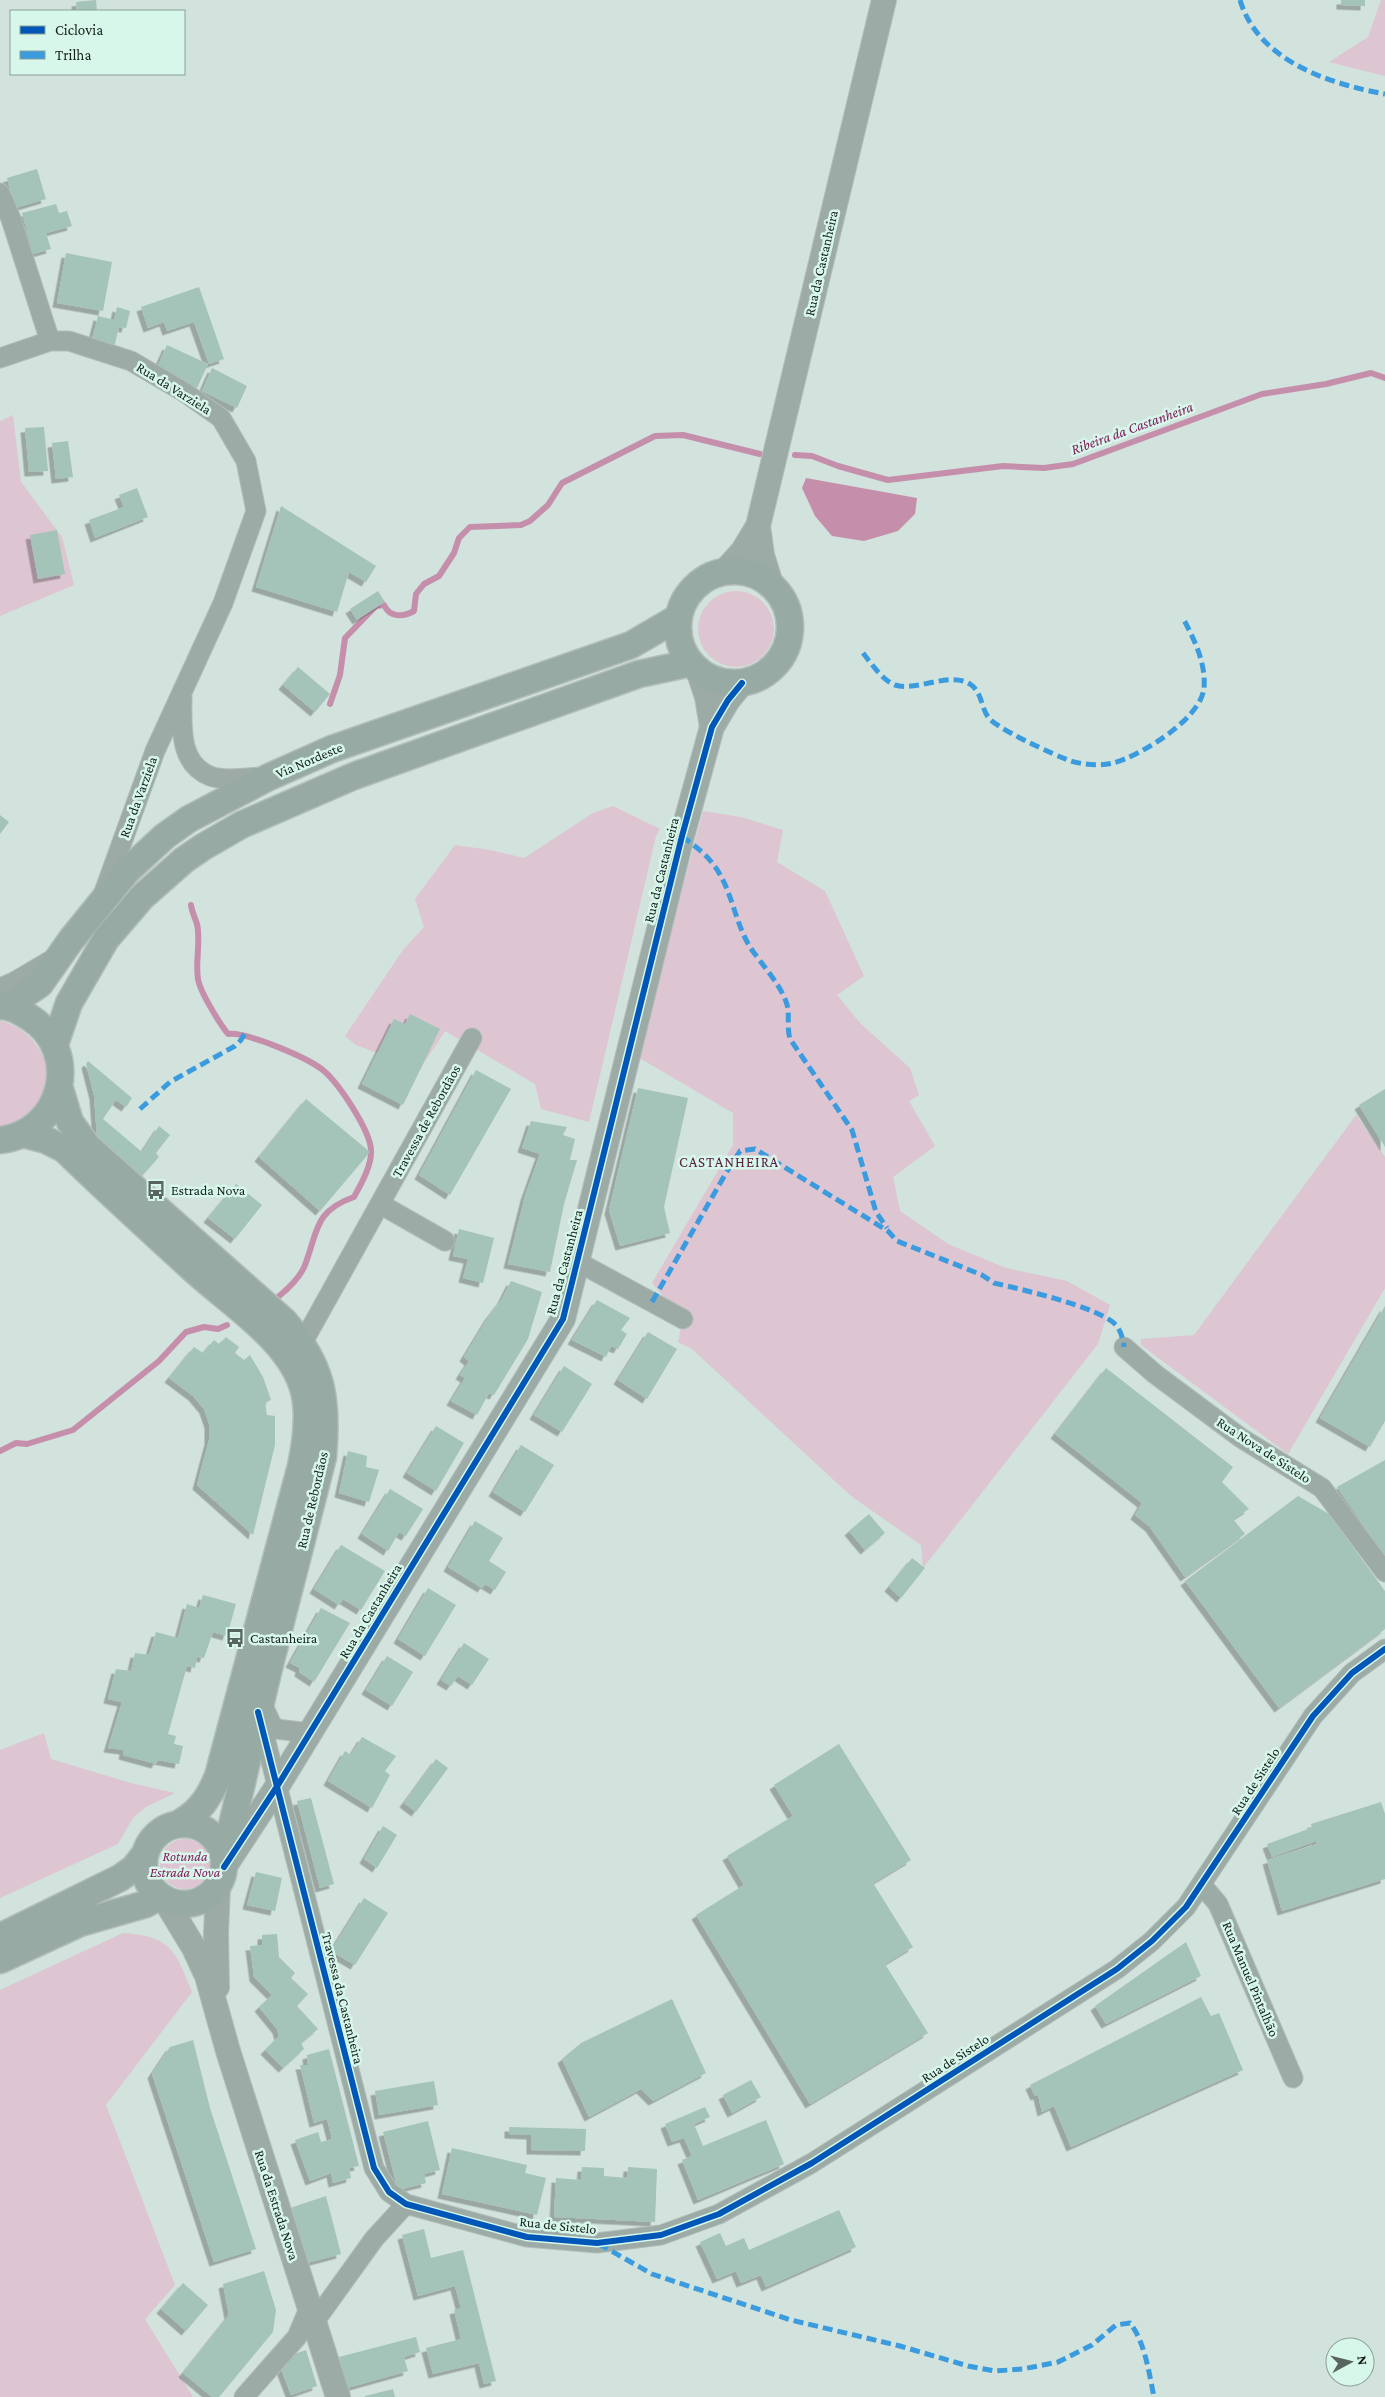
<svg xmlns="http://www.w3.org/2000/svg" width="1385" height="2397" font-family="'Crimson Pro',serif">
<defs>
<filter id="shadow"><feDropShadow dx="-4.5" dy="4.5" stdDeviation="0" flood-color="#0004"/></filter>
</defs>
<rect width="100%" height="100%" fill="#d2e2dc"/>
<!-- green -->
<path fill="#ddc5d2" d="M1381,0H1385V76L1329,62L1368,37Z
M13,415L21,482L62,537L74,585L0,616V421Z
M698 629a38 38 0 1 1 76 0a38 38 0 1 1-76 0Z
M613,806L660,829L656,836L589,1122L541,1109L535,1084L445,1031L420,1069L356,1045L345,1036L403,950L424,927L415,899L455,845L490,850L524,858L593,813Z
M703,811L741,817L783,830L777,862L825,891L864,976L837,995L861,1024L910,1068L919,1095L909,1101L935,1146L893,1177L900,1211L948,1244L1006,1268L1067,1281L1110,1305L1098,1344L923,1568L921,1545L851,1496L692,1349L678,1342L683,1319L652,1283L733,1145V1113L638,1057Z
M0,1021C41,1030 65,1081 31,1112C22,1121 11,1124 0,1127Z
M1356,1115L1385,1157V1288L1288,1454L1141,1345V1339L1194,1335Z
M44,1733L51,1759L131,1783L175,1793L146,1807L133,1818L118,1844L0,1898V1750Z
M160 1864a25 25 0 1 1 50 0a25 25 0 1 1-50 0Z
M123,1933C171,1936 176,1951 192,1992L106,2105L175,2285L145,2319L193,2397H0V1990Z"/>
<!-- water -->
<path fill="#c58fac" d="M806,478L917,498L915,514L898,531L864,541L832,536L815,516L802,488Z"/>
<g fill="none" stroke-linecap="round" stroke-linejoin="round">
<!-- stream -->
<path stroke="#c58fac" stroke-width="6" d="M795,455L812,456L838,466L888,480L1003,466L1044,468L1073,464L1262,394L1326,384L1371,373L1385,378
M330,704L340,675L345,638L376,606L384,605C390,618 403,617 414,611L416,594L424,584L439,576L454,553L459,538L470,527L521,525L530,521L548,505L562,483L655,436L683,435L760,454
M191,905C192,912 195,918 197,924C201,942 195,962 198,979C200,992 220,1024 228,1034C247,1032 309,1058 324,1071C339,1084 370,1130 371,1150C372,1165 361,1184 354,1197C314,1211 318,1231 305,1265C300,1278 289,1288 278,1297
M0,1451L16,1443L27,1444L73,1430L159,1361L186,1332L204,1327L218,1329L227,1325"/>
</g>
<!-- building -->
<path fill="#a4c3b9" filter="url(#shadow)" d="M96,0L97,11H77L76,2Z
M1341,0H1365V6L1341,5Z
M37,169L46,199L15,208L7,178Z
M56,204L59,213L67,211L72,226L46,233L51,249L33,254L22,213Z
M66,253L112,262L103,311L57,303Z
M199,287L224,359L209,364L194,322L167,331L164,322L148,328L141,307Z
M117,307L130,311L126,328L119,327L114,348L91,343L98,316L114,320Z
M167,345L208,364L197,388L156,370Z
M212,368L247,386L237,408L202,391Z
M44,427L48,471L29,472L25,428Z
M68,441L73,477L56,479L52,443Z
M137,488L148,517L95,538L89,520L124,507L119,495Z
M281,506L376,566L366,582L349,572L337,612L256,587Z
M57,530L65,574L38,579L30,535Z
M378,591L385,602L357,620L350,609Z
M298,667L330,694L315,712L283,685Z
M0,815L9,822L0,834Z
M410,1014L440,1029L403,1105L362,1084L394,1019L405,1024Z
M88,1061L132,1098L126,1107L116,1100L103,1119L142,1152L159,1126L170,1135L156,1153L159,1157L142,1176L97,1137L94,1095L86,1064Z
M476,1070L511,1089L450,1195L419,1175Z
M638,1088L688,1098L664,1207L670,1233L620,1246L609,1210Z
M1385,1089V1147L1359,1105Z
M306,1099L370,1152L320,1211L259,1157Z
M531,1121L567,1127L563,1135L575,1139L570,1160H577L564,1204L550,1272L508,1264L525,1196L540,1154L522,1148Z
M236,1184L262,1205L235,1239L208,1218Z
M459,1229L494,1238L483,1283L463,1278L468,1259L453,1256Z
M511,1281L542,1292L528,1339L494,1395L489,1393L477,1415L451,1401L465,1378L460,1375L469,1361L464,1357L489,1316L502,1299Z
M597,1300L630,1318L621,1330L627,1334L618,1349L611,1346L606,1357L572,1340Z
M1385,1306V1421L1370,1447L1320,1418Z
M648,1332L677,1349L647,1399L618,1380Z
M226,1337L239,1347L235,1353L244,1360L250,1355L263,1377L271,1400L265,1403L267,1415L275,1416V1445L253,1535L197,1485L209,1440V1424L204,1409L193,1396L169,1378L194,1347L203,1353L214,1340L219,1344Z
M564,1366L592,1384L562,1432L534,1415Z
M1106,1368L1233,1467L1222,1482L1249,1509L1233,1519L1245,1534L1185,1577L1150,1527L1135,1515L1142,1503L1055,1434Z
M436,1426L464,1443L436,1491L407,1473Z
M521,1445L554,1465L525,1512L493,1492Z
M348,1451L367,1456L366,1467L379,1470L369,1502L339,1493Z
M1385,1460V1556L1337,1487Z
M390,1489L423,1509L406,1536L399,1532L388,1551L362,1534Z
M1298,1496L1329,1514L1385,1591V1629L1279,1708L1185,1581Z
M869,1514L885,1533L865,1550L849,1531Z
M475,1521L503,1538L489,1561L506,1572L495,1590L485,1584L482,1588L448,1567Z
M341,1545L385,1571L361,1610L343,1599L339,1605L314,1589Z
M912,1558L925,1568L901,1598L889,1587Z
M428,1588L456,1605L425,1656L398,1639Z
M203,1595L236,1604L227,1636L213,1632L204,1658L197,1657L195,1668L187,1666L168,1734L176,1736L174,1744L183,1746L179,1764L158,1760L156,1764L123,1755L124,1750L108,1748L122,1702L108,1699L116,1669L131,1671L135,1653L149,1655L156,1632L178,1638L187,1604L199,1608Z
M321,1608L350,1623L314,1682L299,1672L300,1668L290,1663Z
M464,1643L489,1659L472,1685L458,1676L451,1686L441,1680Z
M387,1656L413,1672L392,1706L366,1690Z
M362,1737L396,1756L385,1771L390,1775L372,1808L328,1781L345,1751L351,1755Z
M839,1744L911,1860L873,1883L913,1947L885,1964L928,2033L810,2104L696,1915L744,1885L727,1856L793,1816L774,1785Z
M436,1759L448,1768L416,1812L404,1803Z
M311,1798L334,1884L320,1888L297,1801Z
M1381,1802L1385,1814V1879L1282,1911L1267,1860L1317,1844L1311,1824Z
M383,1826L397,1835L377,1868L364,1859Z
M1311,1828L1316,1841L1272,1857L1267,1844Z
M256,1872L282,1878L275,1911L247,1905Z
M364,1898L388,1913L355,1965L331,1951Z
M277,1934L279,1957L295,1973L291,1978L308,1994L297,2006L318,2029L301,2043L304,2049L283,2068L265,2050L279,2036L277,2029L259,2007L272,1995L254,1977L250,1946L262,1945V1935Z
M1186,1942L1201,1976L1106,2024L1095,2006Z
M1201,1997L1211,2016L1219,2013L1243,2070L1071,2147L1054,2106L1042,2112L1038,2095L1035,2096L1030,2085Z
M672,1999L706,2073L653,2101L641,2089L589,2117L562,2059L581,2043Z
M193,2040L210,2108L256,2249L214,2262L152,2074L170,2047Z
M329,2049L359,2166L349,2168L351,2178L333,2183L331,2173L310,2181L295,2140L318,2132L321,2142L332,2139L327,2119L314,2123L300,2065H308L307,2055Z
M751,2080L761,2097L732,2113L723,2095Z
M434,2081L438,2105L379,2115L375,2091Z
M705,2107L710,2117L694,2124L703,2146L766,2120L784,2164L698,2200L682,2160L692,2156L684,2138L672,2142L665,2124Z
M428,2121L440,2170L424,2174L426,2183L398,2190L383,2132Z
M509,2127L586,2129L585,2151L531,2150V2135L509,2134Z
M452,2148L527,2165L525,2173L546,2178L537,2215L442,2194Z
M582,2167L604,2168V2176L627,2178L628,2167L657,2169L655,2222L554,2217L556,2178L581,2180Z
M326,2196L341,2254L307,2263L290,2208Z
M839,2210L856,2247L766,2287L761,2275L741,2283L736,2271L717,2279L700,2242L720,2233L726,2246L744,2238L749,2250Z
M424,2229L431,2258L463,2250L496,2381L484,2384L479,2363L433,2374L426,2348L461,2339L454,2310L461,2308L455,2286L418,2296L402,2235Z
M264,2271L276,2310L273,2332L219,2397H212L183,2373L229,2315L223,2284Z
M183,2283L208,2305L186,2331L161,2309Z
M416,2337L420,2352L404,2357L408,2371L347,2388L339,2357Z
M306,2350L317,2386L291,2395L280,2366L289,2356Z
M393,2389L395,2397H365V2396Z"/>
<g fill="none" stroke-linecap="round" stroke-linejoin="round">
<!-- minor casing -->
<g stroke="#b2bdb9" stroke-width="21">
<path id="minor" d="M0,193L11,219L50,341H69L131,361L184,392L221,418L246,461L256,511L223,603L155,751L104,892
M0,358L50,341
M182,697C182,725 178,763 210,776C226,782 248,777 265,777
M0,988L14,982L53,959
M380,1204L445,1241
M578,1262L683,1319
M302,1344L472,1038
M1124,1347L1155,1374L1241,1438L1322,1488L1385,1572
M264,1708L271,1723L276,1729L310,1733
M259,1714L374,2168L389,2192L406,2204L527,2237L597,2243L661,2235L719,2214L812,2163L1117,1969L1152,1941L1186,1907L1313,1716L1352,1673L1385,1649
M1202,1885L1218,1904L1293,2078
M315,2321L374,2239L406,2204
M244,2397L297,2337L310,2306"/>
</g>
<!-- tertiary casing -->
<g stroke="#b2bdb9" stroke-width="26">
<path id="tertiary" d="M758,526L762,555L771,584
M724,572L743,551L758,526L884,0
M698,670L707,697L712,727
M225,1866L278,1785L563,1319L682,836L712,727L728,700L742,683
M165,1900L194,1948L207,1976L228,2051L338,2397
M217,1987L216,1934L218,1885"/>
</g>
<!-- secondary casing -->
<g stroke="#b2bdb9" stroke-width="29">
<path id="secondary" d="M678 627a56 56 0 1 1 112 0a56 56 0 1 1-112 0Z
M0,1006C11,1006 19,1011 29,1017C83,1051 63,1133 0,1140
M8,1006L40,984L71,940L127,871L165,836L189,819L269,777L332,749L631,645L679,617
M55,1044L69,1003L106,939L142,897L184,860L203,847L241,825L354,776L639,674L691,663
M60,1089L70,1122L88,1147L284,1321C323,1367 328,1398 323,1457L268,1672L224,1859
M23,1134L46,1140L64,1149C107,1191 151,1231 195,1271C231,1304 291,1341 304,1391C310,1415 306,1442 301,1466L218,1776C209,1798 199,1813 178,1824
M144 1864a40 40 0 1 1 80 0a40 40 0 1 1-80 0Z
M0,1937L120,1878L134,1868L145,1854
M0,1960L80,1923L146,1904L160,1896"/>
</g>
<!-- minor -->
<use href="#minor" stroke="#9caba6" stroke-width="19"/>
<!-- tertiary -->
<use href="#tertiary" stroke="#9caba6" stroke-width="24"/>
<!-- secondary -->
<use href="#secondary" stroke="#98aaa4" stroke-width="26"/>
<!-- quiet -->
<path stroke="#3b9bdf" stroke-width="5" stroke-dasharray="10 5" stroke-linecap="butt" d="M1240,0C1258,61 1330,84 1385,94
M863,653C871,663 882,680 895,685C917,692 949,671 970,684C982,692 981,707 988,717C995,728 1056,756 1071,761C1084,765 1100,766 1113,763C1140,756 1201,719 1204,688C1206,664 1195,641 1184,620
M682,836C693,845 704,852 713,864C732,888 734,921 750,947C761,964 785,989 788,1009C789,1019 787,1029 790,1039L852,1130L876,1212L887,1228
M140,1109L170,1082L235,1046L241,1040L246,1031
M652,1302L726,1173L740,1151L755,1149L888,1231L897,1241L982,1275L994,1283C1020,1289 1099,1307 1116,1325C1121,1331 1123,1339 1124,1347
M599,2244L652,2274L791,2320L900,2346L968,2366L995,2371L1023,2369L1058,2362L1092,2345L1116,2325L1130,2323C1145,2342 1149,2373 1154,2397"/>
<!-- cycleway casing -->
<g stroke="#d8f7eb" stroke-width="9">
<path id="cycleway" d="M258,1712L374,2168L389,2192L406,2204L527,2237L597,2243L661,2235L719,2214L812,2163L1117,1969L1152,1941L1186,1907L1313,1716L1352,1673L1385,1649
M224,1867L278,1785L563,1319L682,836L712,727L728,700L742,683"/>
</g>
<!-- cycleway -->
<use href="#cycleway" stroke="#0057b8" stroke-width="6"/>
</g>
<!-- icons -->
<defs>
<g id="bus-bare" transform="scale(1.5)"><path d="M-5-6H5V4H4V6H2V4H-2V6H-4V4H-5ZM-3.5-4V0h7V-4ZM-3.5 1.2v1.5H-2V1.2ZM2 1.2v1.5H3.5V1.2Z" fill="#57645f" stroke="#d8f7eb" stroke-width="2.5" paint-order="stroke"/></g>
</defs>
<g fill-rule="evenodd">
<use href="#bus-bare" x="156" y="1190"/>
<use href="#bus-bare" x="235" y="1638"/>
</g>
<g text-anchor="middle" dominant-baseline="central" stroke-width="5" stroke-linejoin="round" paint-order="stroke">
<!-- street labels -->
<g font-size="14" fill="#15201c" stroke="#d8f7eb">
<text transform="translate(821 263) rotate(-77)">Rua da Castanheira</text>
<text transform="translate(174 388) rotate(32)">Rua da Varziela</text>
<text transform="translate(309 760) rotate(-23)">Via Nordeste</text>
<text transform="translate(138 797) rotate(-70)">Rua da Varziela</text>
<text transform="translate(661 870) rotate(-76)">Rua da Castanheira</text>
<text transform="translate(426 1121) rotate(-61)">Travessa de Rebordãos</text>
<text transform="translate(564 1262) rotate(-75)">Rua da Castanheira</text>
<text transform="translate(1264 1450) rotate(33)">Rua Nova de Sistelo</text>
<text transform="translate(312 1500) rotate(-77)">Rua de Rebordãos</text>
<text transform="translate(370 1611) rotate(-59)">Rua da Castanheira</text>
<text transform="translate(1255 1781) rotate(-57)">Rua de Sistelo</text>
<text transform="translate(1251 1979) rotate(67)">Rua Manuel Pintalhão</text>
<text transform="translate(343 1998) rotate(76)">Travessa da Castanheira</text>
<text transform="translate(955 2058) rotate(-33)">Rua de Sistelo</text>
<text transform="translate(277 2205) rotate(72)">Rua da Estrada Nova</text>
<text transform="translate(558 2225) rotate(6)">Rua de Sistelo</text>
</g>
<!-- poi labels -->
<g font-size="14" fill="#15201c" stroke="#d8f7eb" text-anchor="start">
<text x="171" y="1190">Estrada Nova</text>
<text x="250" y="1638">Castanheira</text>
</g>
<!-- park labels -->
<g font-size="14" font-style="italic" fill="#7e1758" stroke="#d8f7eb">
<text x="185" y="1856">Rotunda<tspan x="185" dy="16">Estrada Nova</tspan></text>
</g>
<!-- water labels -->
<g font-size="15" font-style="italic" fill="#7f1959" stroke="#d8f7eb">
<text transform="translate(1132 428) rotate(-20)">Ribeira da Castanheira</text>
</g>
<!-- neighbourhood labels -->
<g font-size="15" letter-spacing="1" fill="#5e2044" stroke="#d8f7eb">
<text x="729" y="1162">CASTANHEIRA</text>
</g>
</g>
<!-- legend -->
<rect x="10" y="10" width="175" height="65" fill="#d8f7eb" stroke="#8aa198"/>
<rect x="20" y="26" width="25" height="8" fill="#0057b8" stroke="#8aa198"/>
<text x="55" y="35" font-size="15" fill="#15201c">Ciclovia</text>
<rect x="20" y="51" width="25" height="8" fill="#3b9bdf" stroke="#8aa198"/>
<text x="55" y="60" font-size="15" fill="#15201c">Trilha</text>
<!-- north arrow -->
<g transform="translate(1350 2362) rotate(83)"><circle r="24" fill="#d8f7eb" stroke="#8aa198"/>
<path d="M0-4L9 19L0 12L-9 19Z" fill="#57645f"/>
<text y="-8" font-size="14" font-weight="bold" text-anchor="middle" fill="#15201c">N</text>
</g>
</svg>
